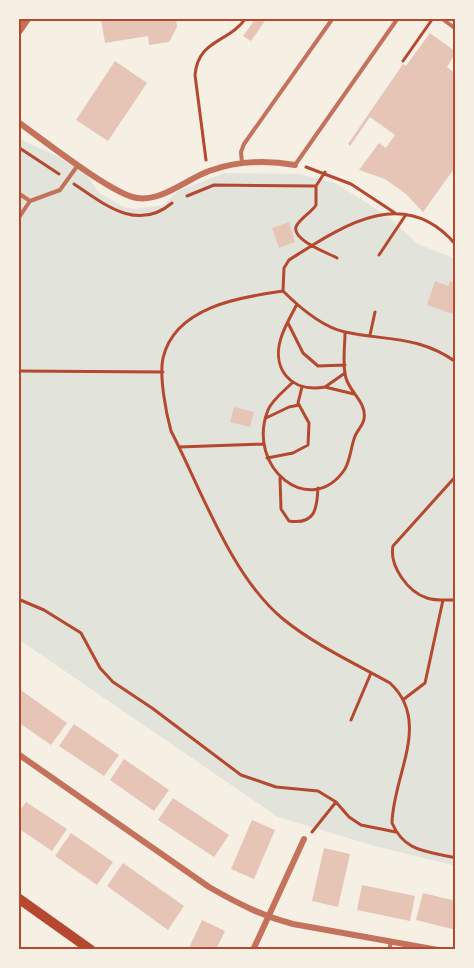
<svg xmlns="http://www.w3.org/2000/svg" width="474" height="968" font-family="'Space Grotesk',sans-serif">
<rect width="100%" height="100%" fill="#f6efe4"/>
<!-- green -->
<path fill="#e2e4dc" d="M18,138L59,157L89,178L99,193L124,207L135,209L163,205L178,191L224,173L299,174L335,183L386,215L418,244L456,259V866L375,846L278,817L18,639Z"/>
<!-- building -->
<path fill="#e6c5b7" d="M176,18L177,27L169,42L149,45L148,36L105,43L101,19Z
M256,18H267L251,41L243,36Z
M430,33L456,52L447,67L456,74V166L423,212L406,194L385,179L359,170L379,143L386,148L395,135L370,117L350,146L348,144L403,64L406,66Z
M115,61L147,83L108,141L76,120Z
M289,222L295,242L279,248L272,228Z
M435,281L448,286L450,281L456,283V315L427,305Z
M234,407L254,412L250,427L230,422Z
M18,688L67,723L51,745L18,722Z
M74,724L119,755L104,776L59,746Z
M124,759L169,790L154,811L110,780Z
M173,798L229,835L214,857L158,820Z
M26,802L67,829L52,851L18,828V813Z
M252,820L275,830L254,879L231,869Z
M71,833L113,862L97,885L55,856Z
M324,848L350,854L338,907L312,901Z
M123,863L184,906L168,930L107,886Z
M362,885L415,896L410,921L357,910Z
M423,893L456,901V930L416,920Z
M202,920L225,931L216,950H188Z"/>
<g fill="none" stroke-linecap="round" stroke-linejoin="round">
<!-- path -->
<path stroke="#b5482f" stroke-width="3" d="M403,61L431,21
M18,147L59,174
M206,160L195,75C198,39 229,43 246,18
M306,167L351,184L395,213
M74,184C105,205 138,232 172,203
M316,187V205C311,213 299,219 296,227C292,240 328,253 337,258
M187,196L214,185L316,186L325,172
M379,255L405,216
M283,291L284,268L289,260C341,227 404,183 456,245
M297,304C292,314 286,324 282,335C270,368 290,393 325,387
M288,323L303,353L318,366L345,365
M370,335L375,312
M456,362C418,335 386,341 345,332C322,327 299,307 283,291C240,297 175,307 163,358C159,376 166,413 171,431C202,491 231,576 283,619C315,645 354,663 390,683C432,722 393,775 392,823C405,853 428,851 456,858
M18,371L163,372
M345,373L325,387L354,394
M292,383C284,391 272,400 268,410C245,468 311,520 345,469C350,460 351,448 354,439C356,431 363,426 364,419C367,402 350,393 346,378C342,364 345,347 345,332
M266,418L289,407L299,405
M179,447L264,444
M267,458L293,453L308,445L309,423L298,403L302,387
M456,476L393,546C389,566 408,592 427,598C436,601 447,600 456,600
M280,478L281,509L289,521C315,525 317,509 318,488
M18,599L44,610L81,633L100,668L113,682L152,708L241,775L276,787L318,791L336,802L349,817L361,825L396,832
M404,699L425,683L443,600
M351,720L371,673
M312,832L336,802"/>
<!-- service -->
<path stroke="#c5725c" stroke-width="4" d="M441,18L456,29
M242,163L241,152L244,144L333,18
M295,165L398,18
M18,193L30,201L60,190L78,165
M18,219L30,201
M389,950L391,942"/>
<!-- minor -->
<path stroke="#c5725c" stroke-width="6" d="M18,122C42,139 113,195 137,198C161,202 187,179 209,171C237,161 267,160 295,165
M18,754L209,887C237,903 262,916 293,924L438,950
M253,950L304,839"/>
<!-- tertiary -->
<path stroke="#c5725c" stroke-width="9" d="M18,31L27,18"/>
<!-- secondary -->
<path stroke="#b5482f" stroke-width="10" d="M18,898L91,950"/>
</g>
<!-- border -->
<rect width="474" height="968" fill="none" stroke="#f6efe4" stroke-width="39"/>
<rect x="20" y="20" width="434" height="928" fill="none" stroke="#b5482f" stroke-width="2"/>
</svg>
